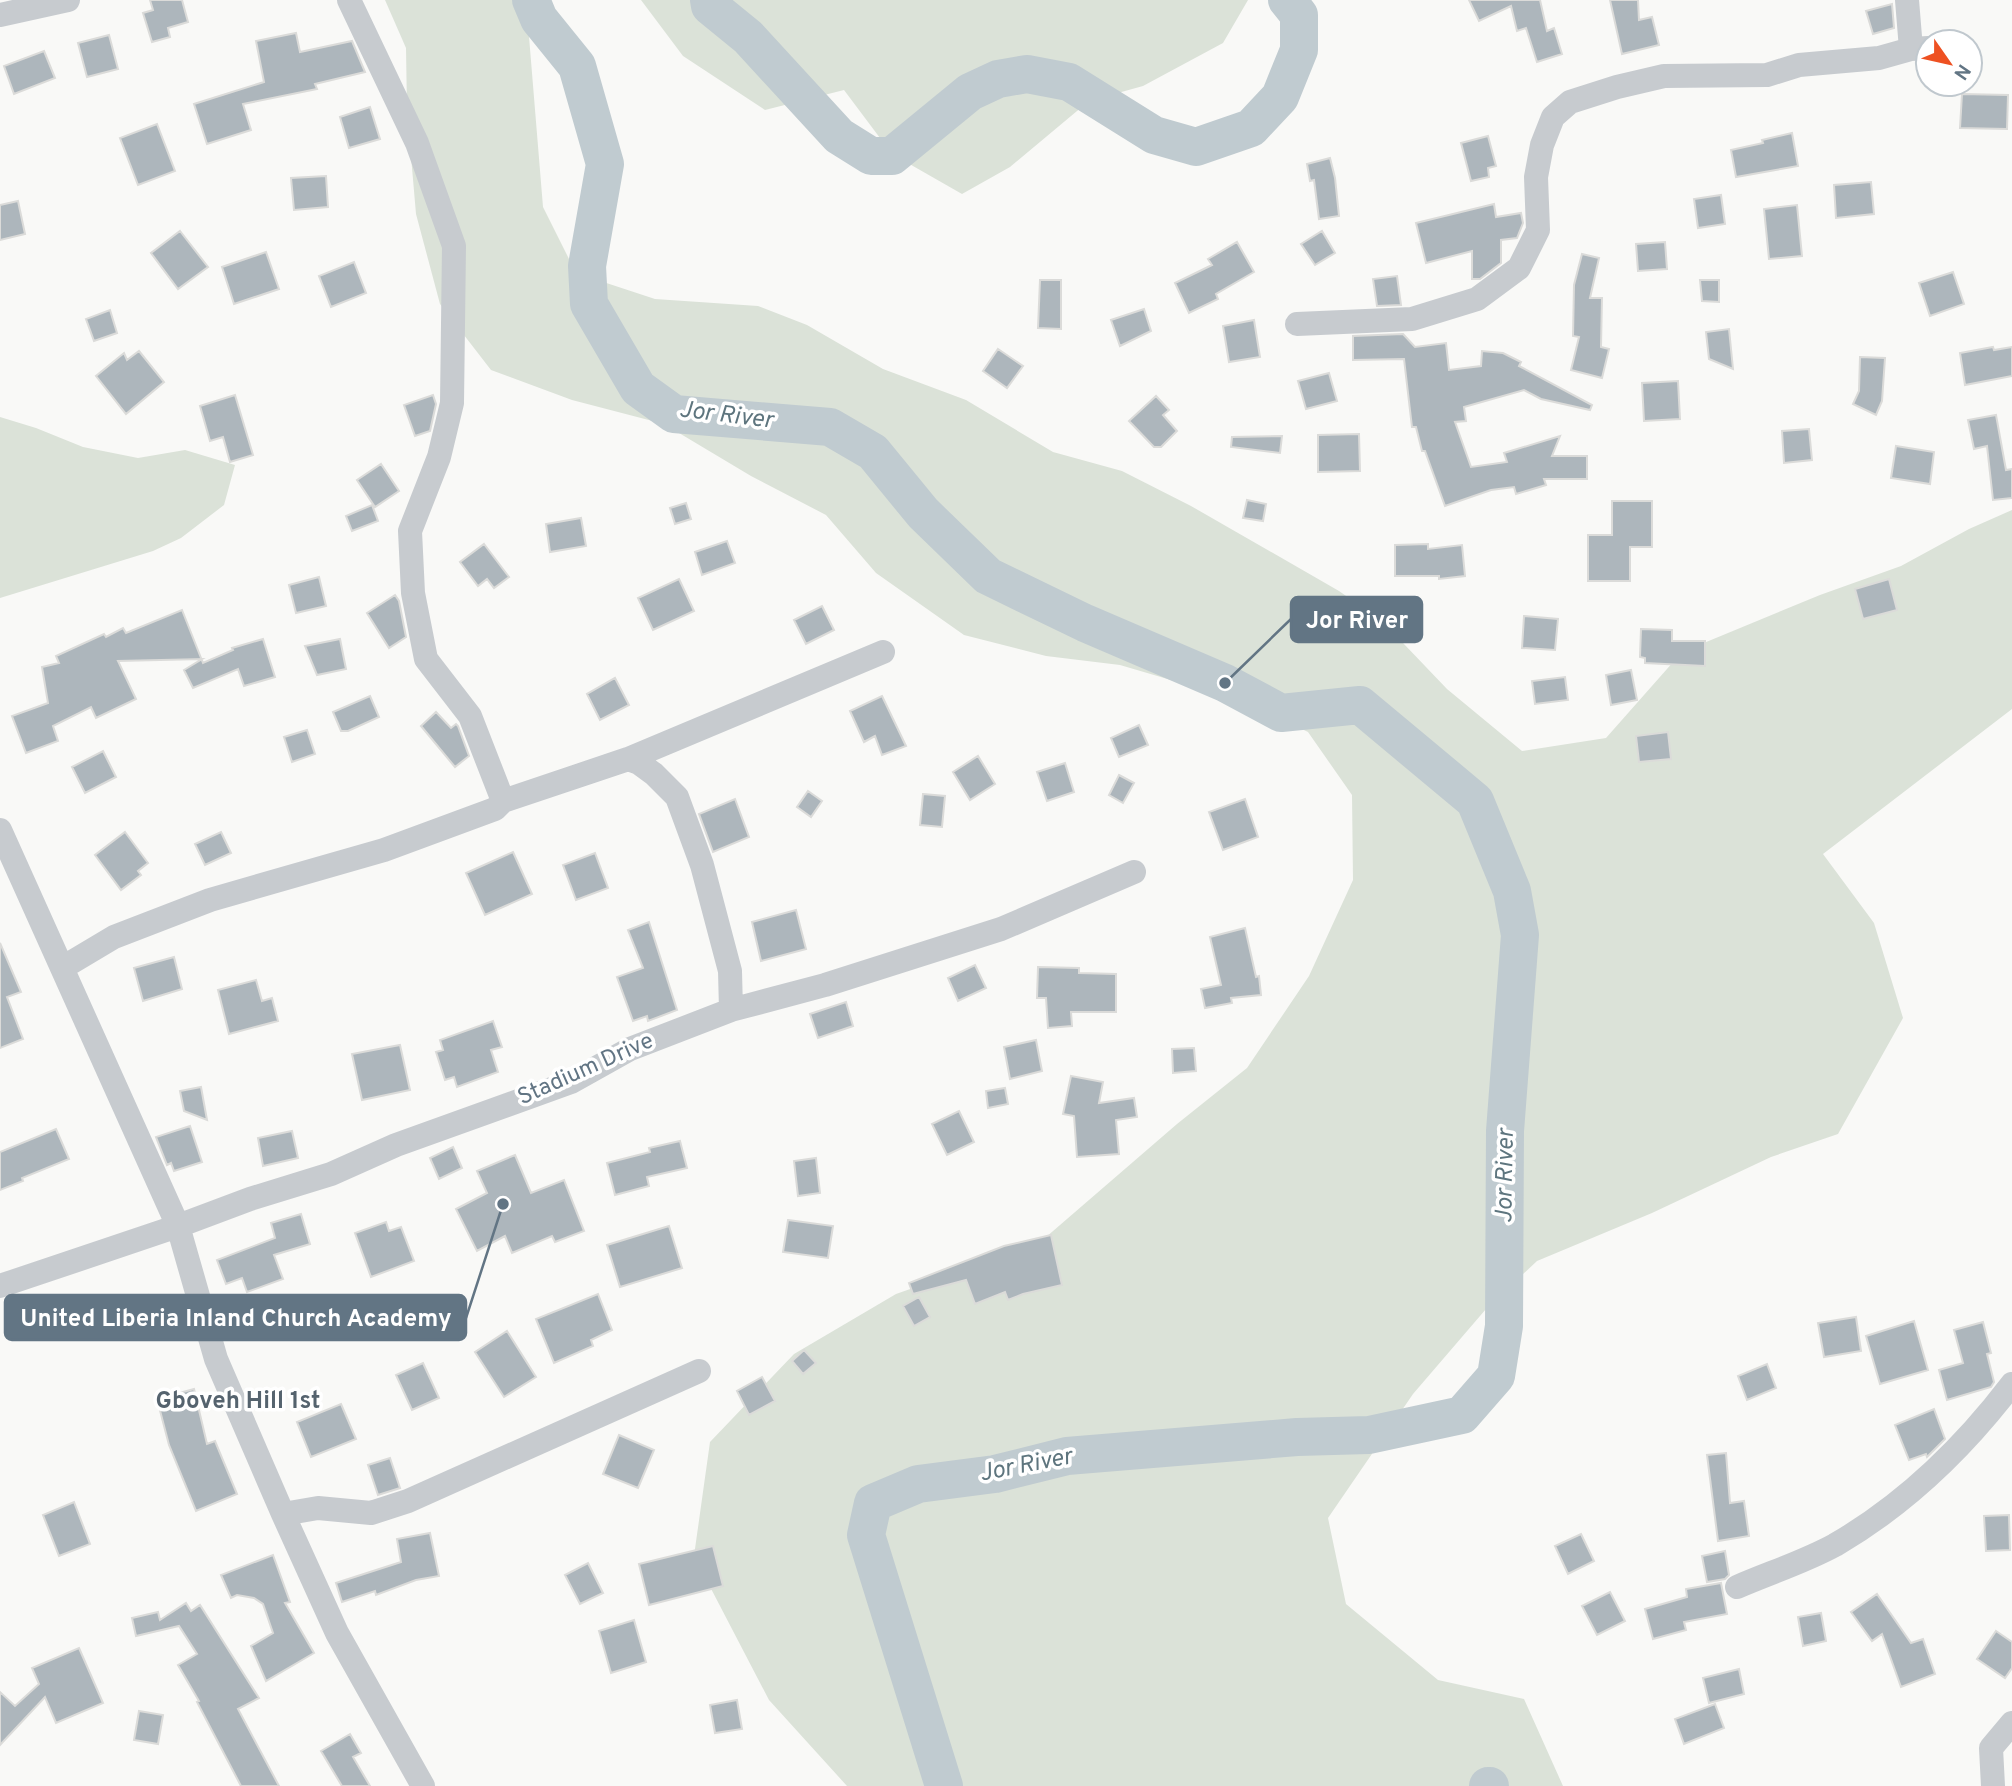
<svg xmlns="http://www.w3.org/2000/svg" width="2012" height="1786" font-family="Overpass,sans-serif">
<rect width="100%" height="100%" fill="#f9f9f7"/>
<!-- green -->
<path fill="#dbe2d8" d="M385,0H526L543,207L576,273L655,299L758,306L807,325L883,369L966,400L1053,452L1122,471L1191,506L1339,591L1382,621L1447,689L1522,751L1606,738L1682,652L1820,595L1901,566L1969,529L2012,510V709L1823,854L1874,923L1903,1018L1838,1134L1771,1157L1652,1213L1537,1261L1486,1309L1413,1394L1328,1518L1346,1604L1438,1680L1524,1699L1563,1786H847L769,1700L694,1556L710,1442L794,1354L896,1294L1038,1244L1177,1124L1247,1068L1309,976L1353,880L1352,795L1308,732L1249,703L1120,665L1046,656L964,635L876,573L826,515L751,476L664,424L572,400L491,370L440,304L416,214L407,110L406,48Z
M641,0H1248L1223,43L1143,86L1089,101L1010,167L962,194L892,154L844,90L765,110L683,56Z
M0,417L36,428L83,447L138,458L185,450L235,465L224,505L181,538L153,551L0,598Z"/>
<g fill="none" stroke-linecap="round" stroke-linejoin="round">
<!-- river -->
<path stroke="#c0cbd0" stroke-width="38" d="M531,0L539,19L577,66L605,164L587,266L589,304L638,388L674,414L830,427L873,452L923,513L988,576L1085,623L1225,683L1281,713L1360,705L1475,801L1512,891L1520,935L1505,1131L1504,1326L1496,1376L1462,1415L1369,1435L1297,1437L1067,1456L995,1474L918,1484L873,1503L866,1535L944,1786
M709,0L710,6L748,37L839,136L871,156H892L970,92L998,79L1027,74L1069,82L1154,135L1196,147L1251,128L1280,97L1299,50V15L1287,0
M1488,1786H1490"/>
</g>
<!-- building -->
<path fill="#adb6bc" stroke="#dbdbd9" stroke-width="2" d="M150,0H182L188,22L168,28L170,37L152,42L143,13L153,10Z
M1469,0H1540L1547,31L1554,28L1562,54L1537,62L1526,28L1517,31L1511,6L1479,21Z
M1610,0H1638L1639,20L1652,17L1659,45L1622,54Z
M1892,4L1894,28L1873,34L1866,11Z
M296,33L300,52L352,41L365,72L315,84L317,89L243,104L251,130L207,144L194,104L264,82L256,41Z
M109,35L118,69L87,77L78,43Z
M44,51L55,78L14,94L4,66Z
M1962,94L2008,95L2007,129L1960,128Z
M370,107L380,139L349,148L340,117Z
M157,124L175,171L138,185L120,138Z
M1792,133L1798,166L1736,177L1731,150L1763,143L1762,140Z
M1488,136L1496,166L1488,168L1489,177L1471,181L1461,143Z
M1330,158L1335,178L1339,216L1319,219L1314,180L1310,181L1307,164Z
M326,176L328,207L294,210L291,178Z
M1871,182L1874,214L1836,218L1834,185Z
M1721,195L1725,224L1698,228L1694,199Z
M18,201L25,234L0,240V205Z
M1494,204L1496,217L1521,213L1523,223L1517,238L1501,240V263L1480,279H1472V251L1426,263L1416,223Z
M1797,205L1802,256L1769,259L1764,209Z
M180,231L208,267L178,289L151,253Z
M1322,231L1335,253L1315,265L1301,244Z
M1237,242L1254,272L1216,294L1218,299L1189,313L1175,283L1212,265L1208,259Z
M1665,242L1667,269L1638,271L1636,244Z
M266,252L279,289L234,304L222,267Z
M1582,254L1599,258L1590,298H1602L1601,347L1609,349L1602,378L1571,370L1579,337L1573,336L1574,285Z
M354,262L366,293L331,307L319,276Z
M1953,272L1964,304L1930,316L1919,283Z
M1397,276L1401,305L1377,306L1373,279Z
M1040,280H1061V329L1038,328Z
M1700,280H1719V302L1702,301Z
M1144,309L1151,331L1120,346L1111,320Z
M110,310L117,333L94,341L86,319Z
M1254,320L1260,357L1229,362L1223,326Z
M1729,329L1733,369L1709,359L1706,332Z
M1403,334L1415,347L1446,343L1449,370L1481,366L1482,351L1503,353L1521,362L1519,366L1592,405L1590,410L1541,399L1524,390L1464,407L1466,421L1455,422L1471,467L1507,462L1504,453L1560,436L1552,456H1587V479H1544L1546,485L1516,494L1514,487L1491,490L1445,506L1425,451H1422L1416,427H1412L1404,359L1353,360V336Z
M1993,347L1994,350L2012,347V376L1965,385L1960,353Z
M998,349L1023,366L1007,388L983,371Z
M139,351L164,382L126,414L96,376L124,353L127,360Z
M1860,357L1885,358L1882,401L1876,415L1853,404L1859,391Z
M1329,373L1337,401L1306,409L1298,381Z
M1678,381L1680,419L1644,421L1642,383Z
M235,395L253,455L230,462L223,437L210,441L200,406Z
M433,395L436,404L430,431L415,436L404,405Z
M1156,396L1169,410L1163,415L1177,431L1161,447H1154L1129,421Z
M1996,415L2006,470L2012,469V498L1993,500L1987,446L1974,449L1968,420Z
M1809,429L1812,460L1784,463L1782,431Z
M1359,434L1360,471L1318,472V435Z
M1282,436L1280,453L1231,447L1232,437Z
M1896,446L1934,452L1930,484L1891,478Z
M381,464L399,491L375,507L357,480Z
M1247,500L1266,504L1263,521L1243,518Z
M1612,501H1652V547H1630V581H1588V535H1612Z
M686,503L691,519L675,524L670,508Z
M372,505L378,521L352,531L346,516Z
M581,518L586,546L550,552L546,524Z
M727,541L735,563L702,575L695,552Z
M484,544L509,577L494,588L487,579L478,586L460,562Z
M1428,544V549L1462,545L1465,576L1439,579V576H1395V545Z
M319,577L326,606L296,613L289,585Z
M679,579L694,611L653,630L638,598Z
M1889,579L1897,610L1863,619L1855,589Z
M395,595L399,601L406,637L389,648L367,613Z
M822,606L834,630L806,644L794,620Z
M182,610L203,663L233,650L232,648L263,639L275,677L244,686L238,669L193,688L184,670L202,659L118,661L136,699L96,718L91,707L53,726L58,741L26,753L12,716L48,703L42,667L59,663L56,656L104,634L106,637L123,628L126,633Z
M1524,616L1558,619L1555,650L1522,648Z
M1641,629L1672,630V641H1705V666L1645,663V658L1640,657Z
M340,639L346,669L317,675L305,646Z
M1631,670L1637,700L1611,705L1606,675Z
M1565,677L1568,700L1535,704L1532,681Z
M615,678L629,705L600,720L587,694Z
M370,696L379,717L348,731H341L333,712Z
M882,696L906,746L882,755L875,736L864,742L850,711Z
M436,712L451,728L456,724L458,726L469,756L455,767L421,726Z
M1139,725L1148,745L1119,757L1111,738Z
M307,730L315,754L292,762L284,737Z
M1668,732L1671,759L1639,762L1636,736Z
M103,751L116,777L85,793L72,767Z
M978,756L995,784L970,800L953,772Z
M1065,763L1074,792L1047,801L1037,772Z
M1119,775L1134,783L1123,803L1109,795Z
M808,791L822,801L811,817L797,807Z
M923,794L945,796L942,827L920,825Z
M735,799L749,837L713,852L699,814Z
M1245,799L1258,837L1223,850L1209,812Z
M125,832L148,863L138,871L141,875L121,890L95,855Z
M221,832L231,853L205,865L195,844Z
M513,852L532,894L485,915L466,873Z
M595,853L608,888L576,900L563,865Z
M796,910L806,949L761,961L752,922Z
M649,922L677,1010L648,1021L647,1016L633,1021L617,977L643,968L628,930Z
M1245,928L1256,977L1259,976L1261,995L1231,998L1232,1003L1205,1008L1201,989L1221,985L1210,937Z
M0,943L21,992L7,997L23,1039L0,1048Z
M174,957L182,989L143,1001L134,968Z
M975,965L986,988L958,1001L948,978Z
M1038,967L1079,968V973L1116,974V1012H1071L1072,1026L1048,1028L1046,998H1037Z
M256,980L262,1001L272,998L278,1021L229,1034L218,990Z
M846,1002L853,1026L818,1038L810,1014Z
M493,1021L502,1047L491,1050L498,1072L457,1087L454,1077L445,1080L436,1052L443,1050L440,1040Z
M1036,1040L1042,1071L1010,1079L1004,1047Z
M400,1045L410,1090L362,1100L352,1054Z
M1194,1048L1196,1071L1173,1073L1172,1049Z
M1071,1076L1103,1082L1099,1103L1134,1098L1137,1117L1116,1120L1119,1154L1077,1157L1074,1116L1063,1114Z
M201,1087L207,1120L184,1111L180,1091Z
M1005,1088L1008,1104L988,1108L986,1091Z
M959,1111L974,1142L947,1155L932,1124Z
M190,1126L202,1162L174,1171L171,1163L167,1165L156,1137Z
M56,1129L69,1159L22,1178L23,1181L0,1190V1152Z
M292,1131L298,1158L263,1166L258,1138Z
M680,1141L687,1168L647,1177L649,1186L615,1195L607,1163L650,1152L649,1148Z
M453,1147L462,1168L439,1179L430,1158Z
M515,1155L531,1193L564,1180L584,1231L555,1242L552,1236L512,1253L505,1236L477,1251L456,1209L487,1193L477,1171Z
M816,1158L820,1193L798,1196L794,1161Z
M301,1214L310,1244L274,1255L283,1279L247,1292L242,1278L226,1284L217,1260L275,1238L271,1223Z
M788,1220L833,1226L828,1258L783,1252Z
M386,1222L389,1231L401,1227L414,1261L371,1277L355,1233Z
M669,1226L682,1268L620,1287L607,1245Z
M1051,1235L1062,1285L1023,1294L1008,1300L1005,1292L975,1304L966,1280L913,1294L909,1283L1004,1246Z
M598,1294L612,1330L591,1340L593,1346L554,1363L536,1319Z
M148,1295L159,1323L136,1332L125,1304Z
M919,1297L930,1317L914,1326L903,1306Z
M1856,1317L1861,1351L1824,1357L1818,1323Z
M1914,1321L1928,1370L1880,1384L1866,1336Z
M1983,1322L1991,1353L1987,1354L1994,1382L1991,1387L1947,1400L1939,1370L1963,1363L1954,1330Z
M507,1331L536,1377L504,1397L475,1352Z
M804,1350L816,1363L803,1374L792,1361Z
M423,1363L439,1398L412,1410L396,1375Z
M1767,1364L1776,1388L1747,1400L1738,1376Z
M762,1377L775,1401L749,1415L737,1391Z
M194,1389L207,1444L215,1441L237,1494L196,1511L169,1445L157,1399Z
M341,1404L356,1439L311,1457L297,1422Z
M1934,1409L1945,1439L1927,1457L1926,1454L1909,1460L1895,1425Z
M619,1435L654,1450L638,1488L603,1474Z
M1726,1453L1730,1503L1744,1501L1749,1536L1718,1541L1707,1455Z
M390,1458L400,1488L378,1495L368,1465Z
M74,1502L90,1544L59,1556L43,1515Z
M2009,1515L2010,1550L1986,1551L1984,1516Z
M430,1533L439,1576L416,1580L376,1595L375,1591L342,1602L336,1583L401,1562L397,1539Z
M1581,1534L1594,1561L1568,1574L1555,1546Z
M713,1546L723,1586L649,1605L639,1564Z
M1725,1551L1729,1575L1725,1579L1707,1582L1702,1556Z
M273,1555L290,1602L285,1603L314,1653L266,1681L251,1646L273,1633L263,1604L254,1598L237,1595L231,1598L221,1575Z
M588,1563L603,1593L580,1604L565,1575Z
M1721,1583L1727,1614L1684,1622L1686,1630L1653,1639L1645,1609L1687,1597L1686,1589Z
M1610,1592L1625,1621L1597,1635L1582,1606Z
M1877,1594L1911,1643L1923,1639L1935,1674L1901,1687L1882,1634L1872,1641L1851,1612Z
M186,1603L191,1611L200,1605L259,1698L238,1709L279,1786H241L197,1702L199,1701L178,1665L197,1654L179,1626L136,1636L132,1618L158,1612L160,1620Z
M1821,1613L1826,1641L1803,1646L1798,1617Z
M634,1620L646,1662L611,1673L599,1631Z
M1996,1631L2012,1642V1668L2005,1678L1977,1659Z
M79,1648L103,1703L56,1723L45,1697L0,1745V1692L15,1706L39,1684L32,1668Z
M1739,1669L1744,1694L1709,1703L1703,1678Z
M737,1700L742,1729L715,1733L710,1705Z
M1715,1704L1724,1728L1684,1744L1675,1719Z
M139,1711L163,1715L158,1744L134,1740Z
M350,1734L361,1753L353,1757L370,1786H342L321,1751Z"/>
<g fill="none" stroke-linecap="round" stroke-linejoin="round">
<!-- minor -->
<path stroke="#c7cbcf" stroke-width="24" d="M349,0L417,143L454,246L452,403L439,457L410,531L413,593L426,659L470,716L503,801
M1907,0L1911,49
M0,15L68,0
M1297,324L1412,319L1477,299L1519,268L1538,230L1536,177L1542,145L1553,117L1570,102L1617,87L1664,76L1767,75L1799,65L1879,58L1911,49L1928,48
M628,759L883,652
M0,830L178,1226L216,1359L283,1514L337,1633L423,1786
M62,968L114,937L210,900L384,850L495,809L503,801L628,759L639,763L654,774L677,797L702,865L730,971L731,1010
M0,1286L178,1226L250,1199L331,1174L396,1145L571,1082L630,1049L731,1010L825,985L1001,929L1134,872
M283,1514L318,1508L371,1513L408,1501L699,1371
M1737,1587C1769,1573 1804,1562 1835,1545C1904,1505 1964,1447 2012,1384
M1993,1786L1991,1748L2012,1723"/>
</g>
<g text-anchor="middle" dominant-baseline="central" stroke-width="7" stroke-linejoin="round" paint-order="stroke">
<!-- street labels -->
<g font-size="23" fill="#627584" stroke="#fff">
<text transform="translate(586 1070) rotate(-24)">Stadium Drive</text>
</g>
<!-- water labels -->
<g font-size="24" font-style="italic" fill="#5e757e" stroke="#fff">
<text transform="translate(726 416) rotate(7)">Jor River</text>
<text transform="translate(1506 1176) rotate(-89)">Jor River</text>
<text transform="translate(1026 1466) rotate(-11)">Jor River</text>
</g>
<!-- neighbourhood labels -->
<g font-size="24" font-weight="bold" fill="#55636e" stroke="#fff">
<text x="238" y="1402">Gboveh Hill 1st</text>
</g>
</g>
<!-- callouts -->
<path fill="none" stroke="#627584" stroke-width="2.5" d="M1225 683L1291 619M503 1204L466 1318"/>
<g fill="#627584" stroke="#fff" stroke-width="2.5">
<circle cx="1225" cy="683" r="7"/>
<circle cx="503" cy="1204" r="7"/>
</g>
<g fill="#627584" stroke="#627584" stroke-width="2.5">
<rect x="1291" y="597" width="131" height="45" rx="7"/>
<rect x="5" y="1295" width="461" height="45" rx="7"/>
</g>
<g font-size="24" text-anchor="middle" font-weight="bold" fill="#fff">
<text x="1357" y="628">Jor River</text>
<text x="236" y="1326">United Liberia Inland Church Academy</text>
</g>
<!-- north arrow -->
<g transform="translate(1949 63) rotate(124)"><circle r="33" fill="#ffffff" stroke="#c0c8ce" stroke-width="2"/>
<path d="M0-5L12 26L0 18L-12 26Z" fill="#ee5122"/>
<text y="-10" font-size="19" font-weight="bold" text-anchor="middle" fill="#627584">N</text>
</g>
</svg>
